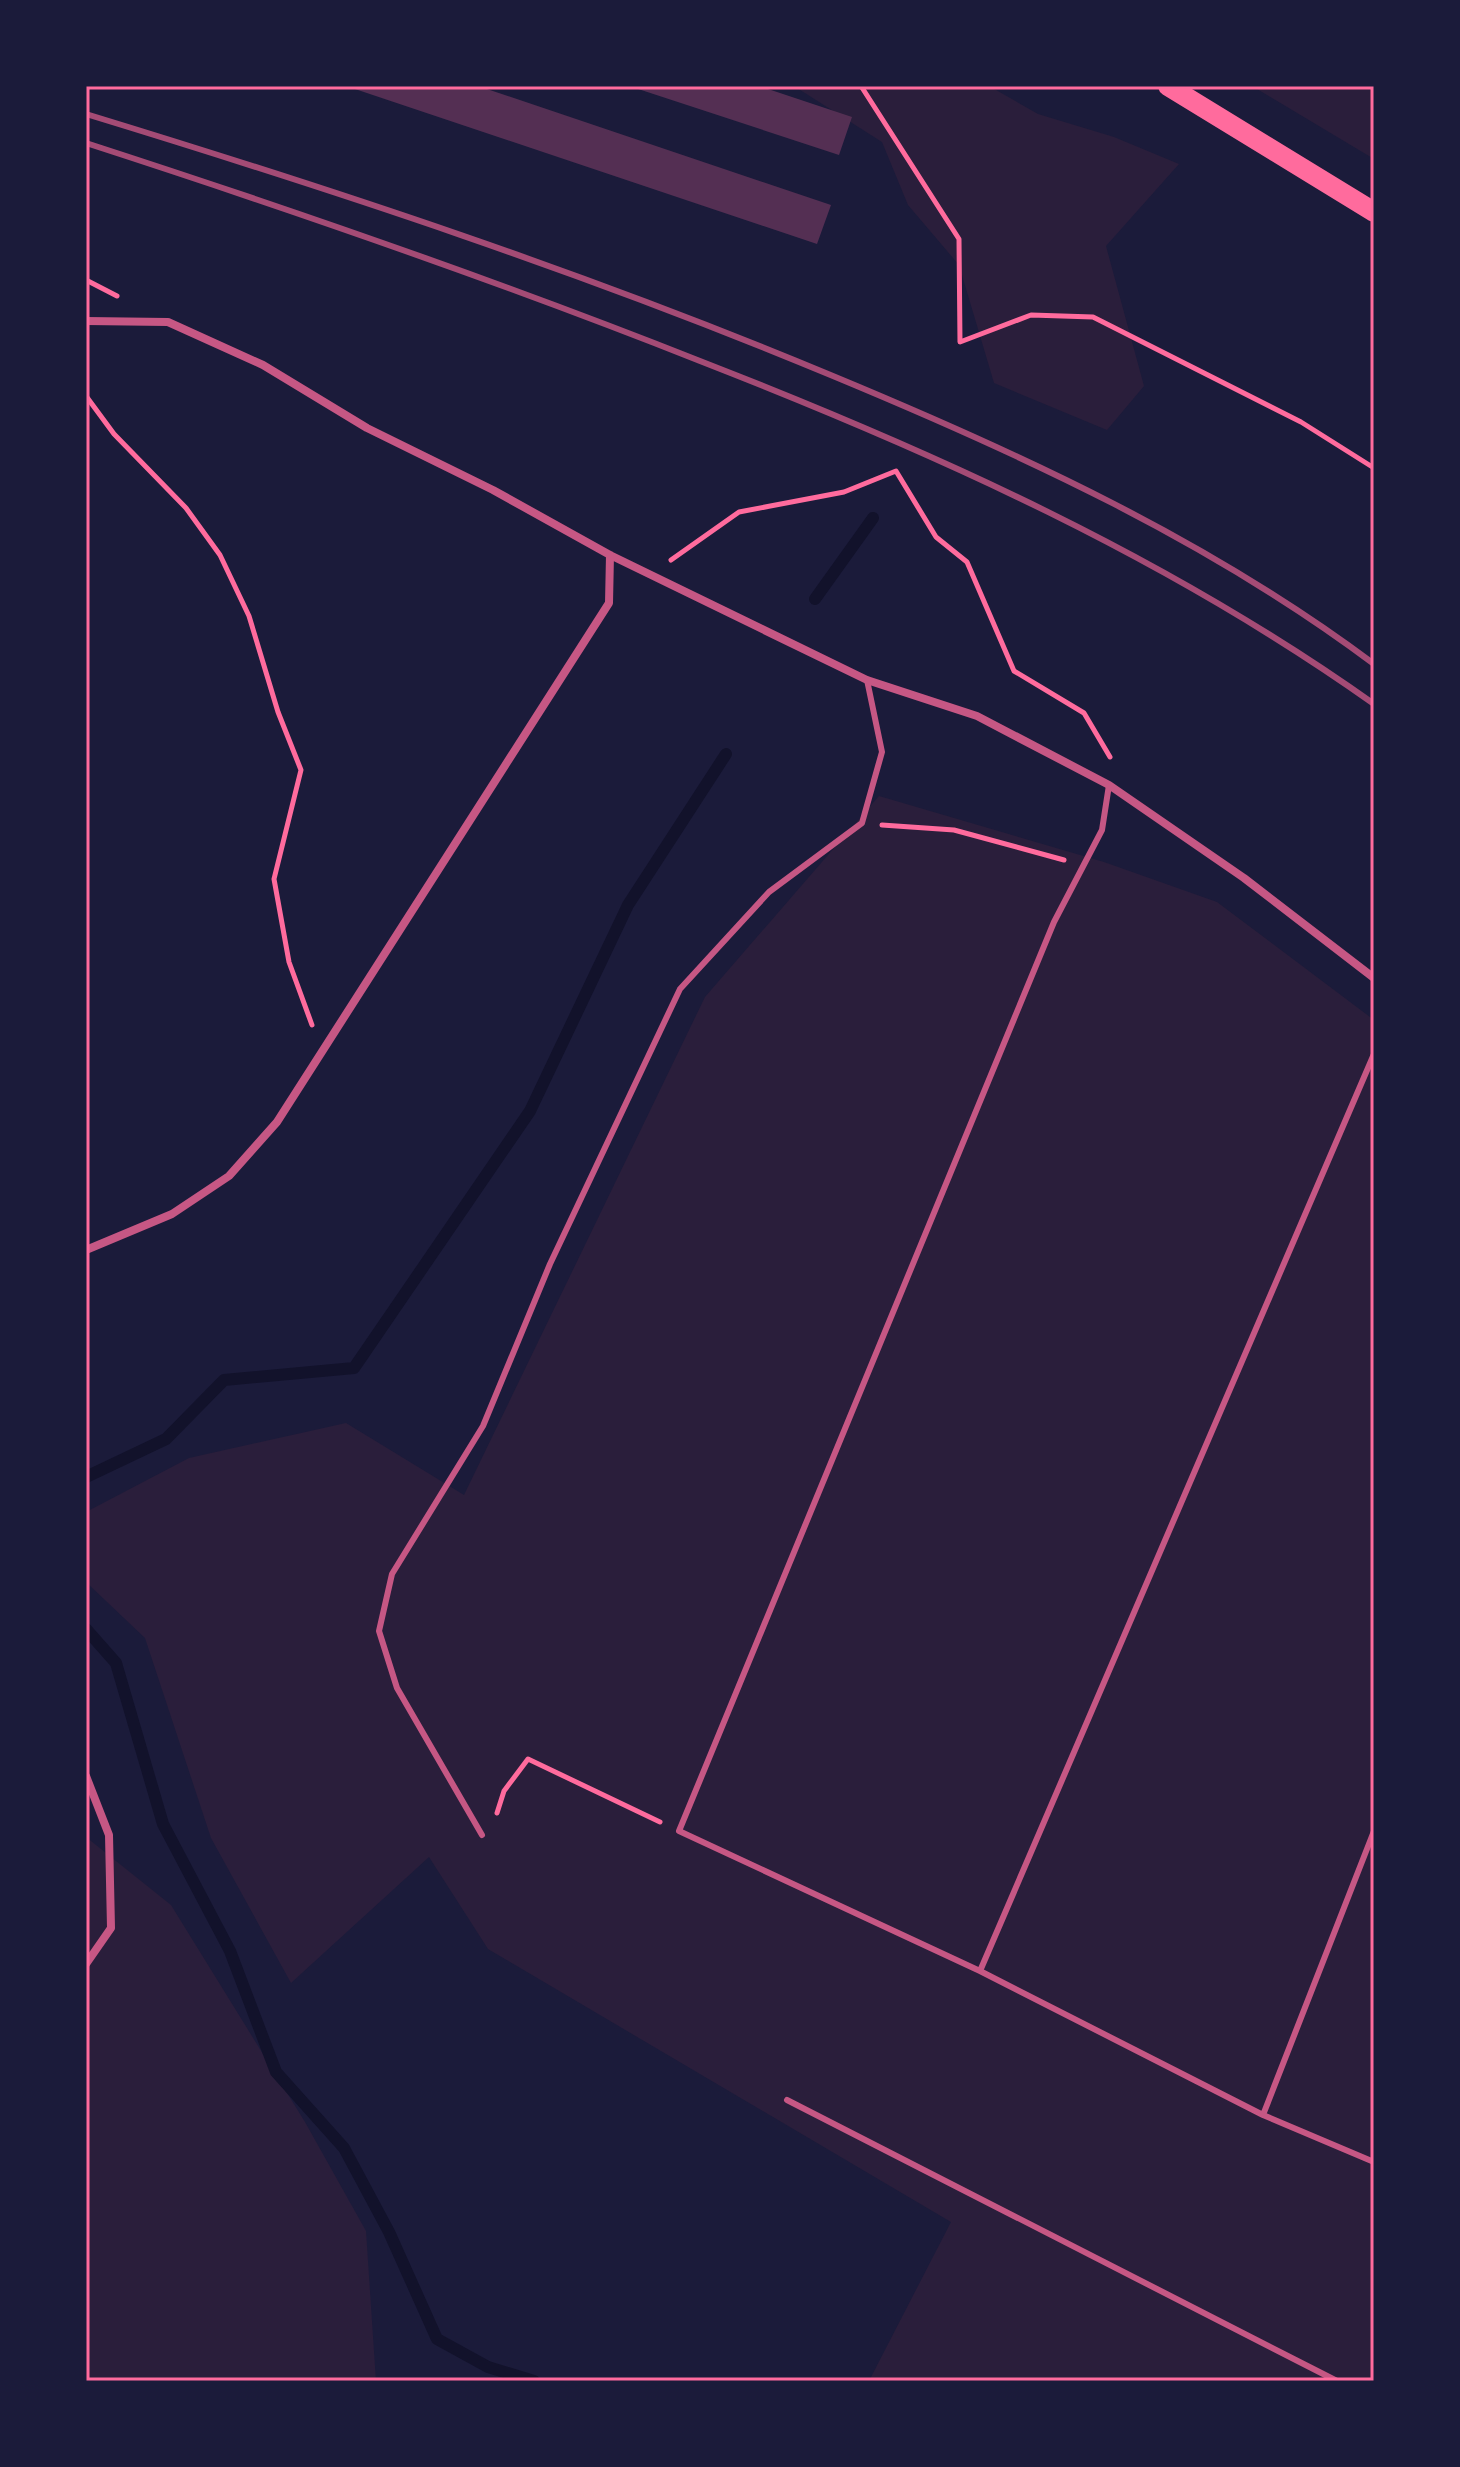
<svg xmlns="http://www.w3.org/2000/svg" width="1460" height="2467" font-family="'PT Sans',sans-serif">
<rect width="100%" height="100%" fill="#1b1b3a"/>
<!-- green -->
<path fill="#2a1e3b" d="M794,86H989L1038,114L1114,137L1179,164L1106,246L1144,386L1107,430L994,383L959,265L908,205L882,142Z
M1252,86H1374V159Z
M879,796L1104,862L1217,902L1374,1020V2381H869L951,2222L488,1949L429,1857L291,1983L211,1838L145,1638L86,1582V1512L189,1458L346,1423L464,1495L705,997Z
M86,1837L171,1905L305,2122L366,2231L376,2381H86Z"/>
<g fill="none" stroke-linecap="round" stroke-linejoin="round">
<!-- stream -->
<path stroke="#12122b" stroke-width="12" d="M815,599L873,518
M86,1477L166,1439L224,1380L354,1368L530,1111L628,905L726,754
M86,1629L116,1663L163,1824L230,1951L276,2072L344,2148L389,2232L437,2339L488,2367L534,2381"/>
</g>
<!-- building -->
<path fill="#542f53" d="M346,86H478L831,205L817,244Z
M629,86H759L852,117L839,155Z"/>
<g fill="none" stroke-linecap="round" stroke-linejoin="round">
<!-- path -->
<path stroke="#ff6b9d" stroke-width="5" d="M861,86L959,239L960,342L1031,315L1093,317L1301,422L1374,468
M86,280L117,296
M86,396L114,434L186,508L220,555L249,616L278,712L301,770L274,879L289,962L312,1025
M671,560L739,512L844,492L896,471L936,537L967,562L1014,671L1084,713L1110,757
M882,825L954,830L1064,860
M497,1813L504,1791L528,1759L660,1822"/>
<!-- service -->
<path stroke="#c65784" stroke-width="6" d="M1109,785L1102,830L1054,922L679,1831L980,1971L1263,2115L1374,2162
M482,1835L397,1688L379,1631L392,1574L483,1426L550,1264L680,989L769,892L862,823L882,752L867,680
M980,1971L1374,1054
M787,2100L1337,2381
M1263,2115L1374,1831"/>
<!-- minor -->
<path stroke="#c65784" stroke-width="8" d="M86,321L168,322L263,365L367,428L493,490L610,555L867,680L977,716L1109,785L1244,878L1374,978
M86,1250L172,1214L229,1176L277,1122L609,603L610,555
M86,1776L109,1835L111,1928L86,1964"/>
<!-- primary -->
<path stroke="#ff6b9d" stroke-width="20" d="M1168,86L1374,212"/>
<!-- rail -->
<path stroke="#a44b75" stroke-width="6" d="M86,114C338,191 589,274 833,376C1021,454 1210,541 1374,664
M86,143C293,210 498,281 700,361C936,453 1167,557 1374,704"/>
</g>
<!-- border -->
<rect width="1460" height="2467" fill="none" stroke="#1b1b3a" stroke-width="176"/>
<rect x="88" y="88" width="1284" height="2291" fill="none" stroke="#ff6b9d" stroke-width="3"/>
</svg>
